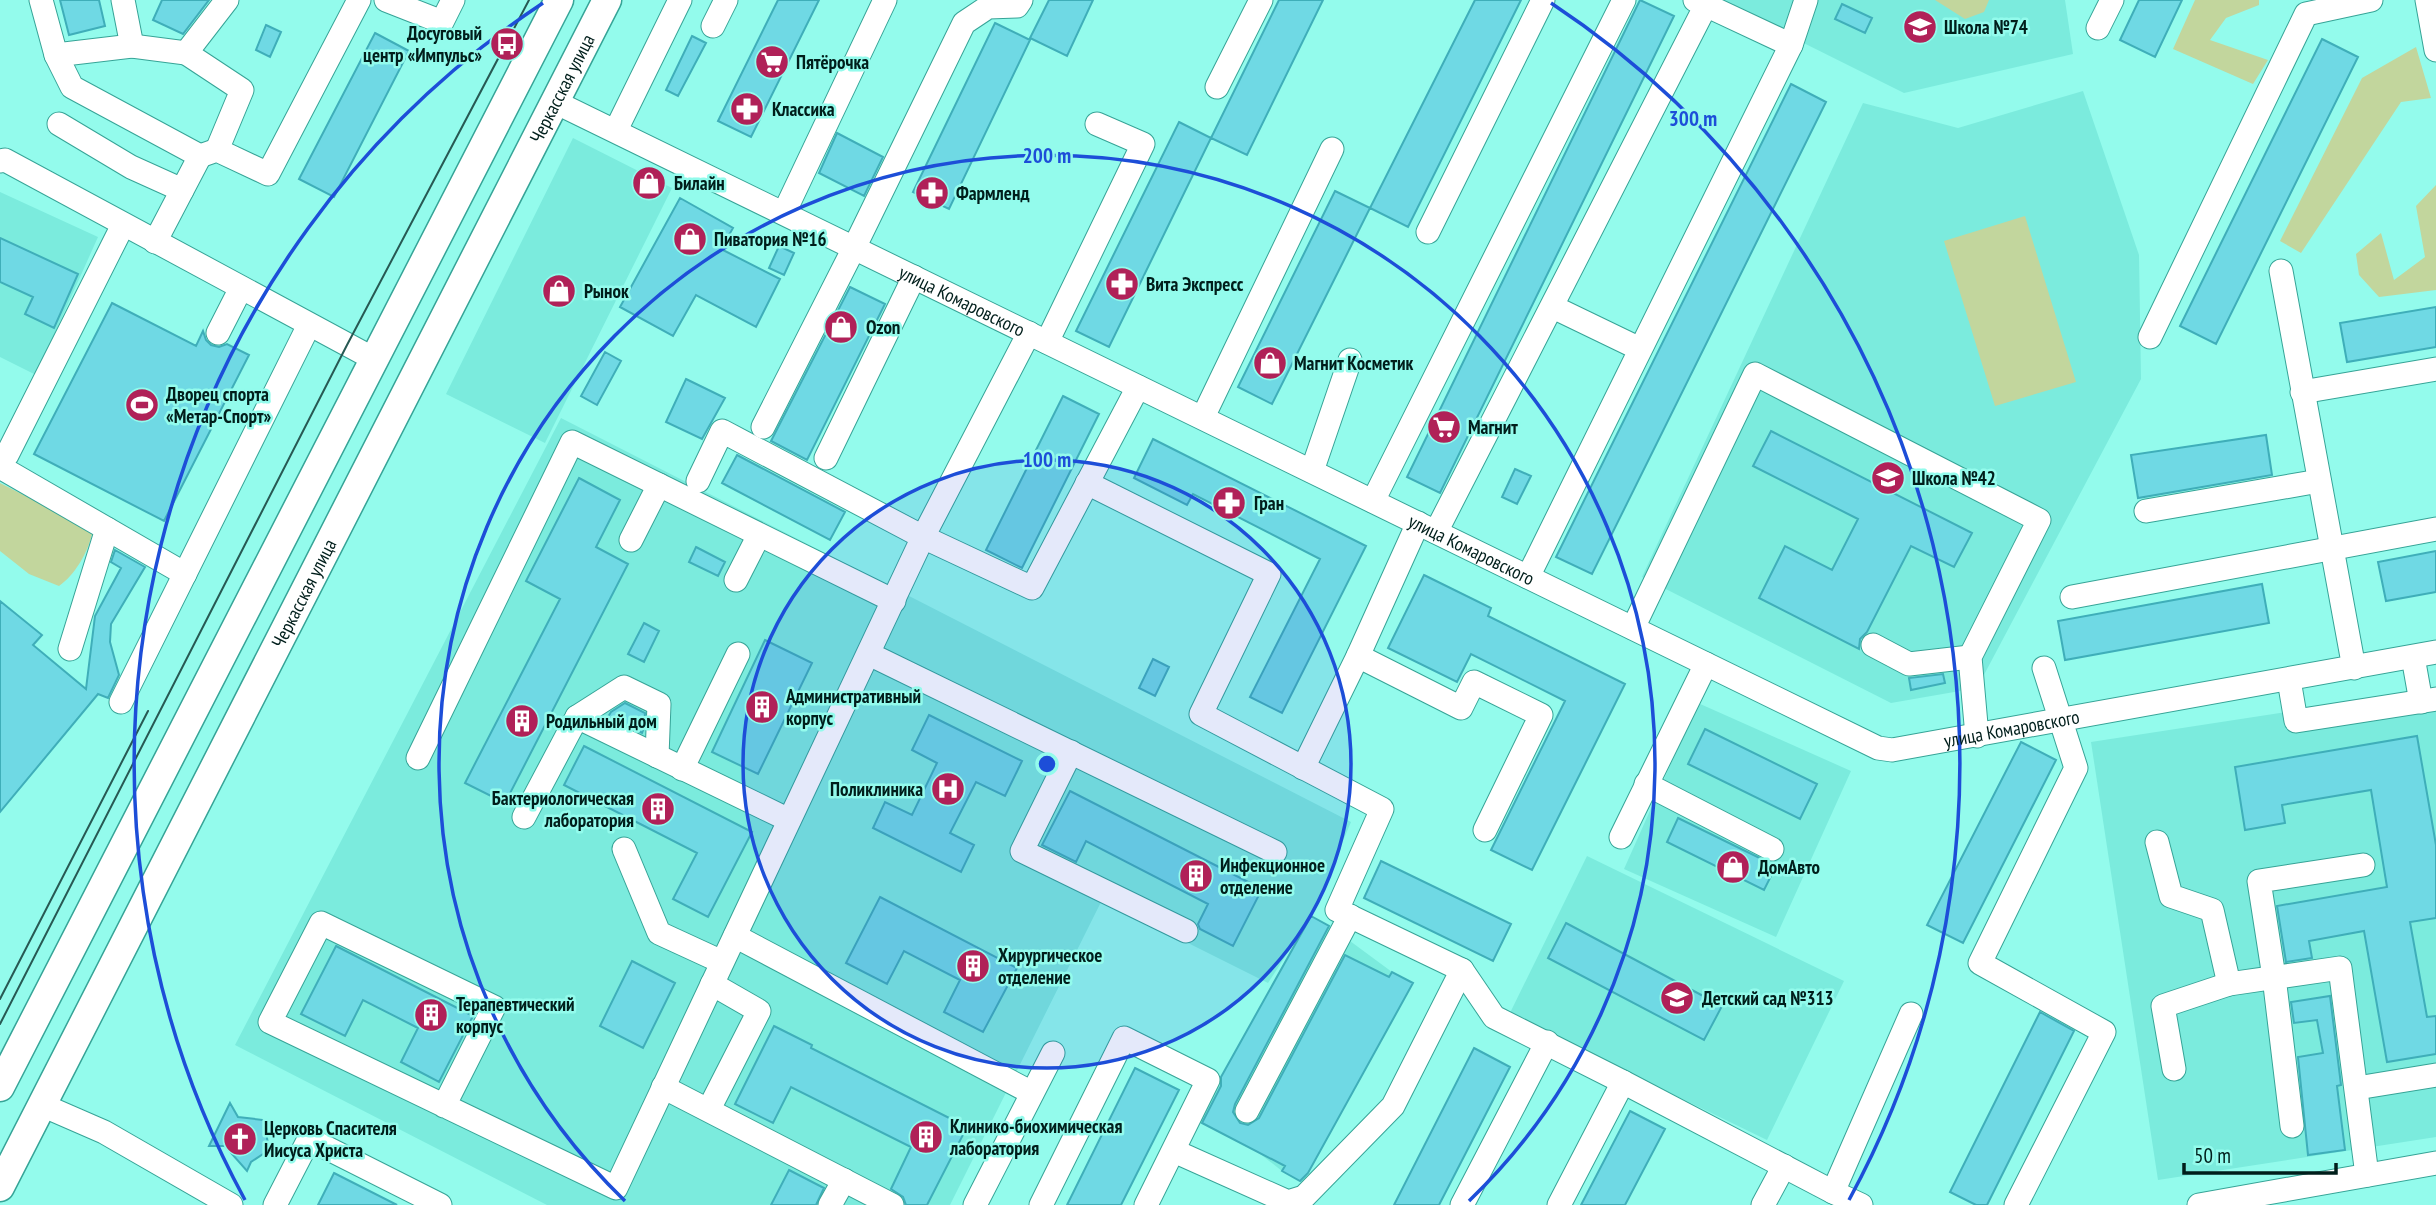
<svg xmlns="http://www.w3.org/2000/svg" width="2436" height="1205" font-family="'PT Sans Narrow',sans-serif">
<rect width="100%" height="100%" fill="#93fbec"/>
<!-- built -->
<path fill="#7bebdd" d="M1717,0H2065L2073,54L1904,93Z
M2083,91L2139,255L2141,379L1977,688L1891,703L1642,577L1863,103L1958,128Z
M573,138L672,188L545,443L446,394Z
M0,192L98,237L36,375L0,357Z
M561,418L1351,822L1311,916L1331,927L1392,972L1413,983L1303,1183L1282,1171L1259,1153L1197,1121L1301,932L1268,983L1102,900L950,1205H547L235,1045Z
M2436,689V1137L2158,1180L2091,742Z
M1698,703L1851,771L1776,937L1624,869Z
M1587,856L1844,981L1767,1140L1509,1015Z"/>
<!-- green -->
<path fill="#c2d69d" d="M1935,0H1989L1984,12L1965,19Z
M2195,0H2259V5L2226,18L2210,40L2268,60L2253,84L2173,49Z
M2416,47L2431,98L2401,102L2301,253L2280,241L2362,78Z
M2436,185V290L2379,297L2359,275L2356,254L2381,233L2394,280L2425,257L2416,206Z
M2025,216L2076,382L1995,406L1944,241Z
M0,483L85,526L92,534C88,552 75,575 59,586L29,574L0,551Z"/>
<!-- building -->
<path fill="#6fd9e4" stroke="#3faeb9" stroke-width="2" d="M60,0H99L105,26L69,35Z
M162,0H209L183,34L153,20Z
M778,0H819L751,137L718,121Z
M1049,0H1093L1067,56L1030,38Z
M1279,0H1323L1247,155L1211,138Z
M1475,0H1521L1408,227L1370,208Z
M1640,0L1674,16L1440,493L1407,477Z
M2139,0H2182L2155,57L2120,40Z
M1842,4L1872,18L1865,33L1835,19Z
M995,23L1030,40L949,209L913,192Z
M266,25L281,32L270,57L256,50Z
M375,33L409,51L334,197L299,179Z
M692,36L706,43L678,96L666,90Z
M2322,39L2358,57L2216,344L2180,326Z
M1791,84L1826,102L1592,574L1556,557Z
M1179,122L1211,138L1109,347L1076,331Z
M837,133L883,157L864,196L819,173Z
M1335,191L1370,208L1272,404L1238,387Z
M680,198L733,228L721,249L780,279L756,327L696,295L673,336L620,307Z
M0,238L78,274L54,328L25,314L33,297L0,282Z
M779,246L794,253L784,275L769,268Z
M850,287L885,304L807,460L771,441Z
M112,303L196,346L203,331L206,340L211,345L219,347L227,344L249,355L164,521L34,454Z
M2436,307V347L2347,362L2340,323Z
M605,352L621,361L597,405L581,396Z
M686,379L725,398L702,439L666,422Z
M1063,396L1099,414L1022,568L986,550Z
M1771,431L1972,533L1954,567L1911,546L1867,632L1860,639L1859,649L1759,598L1785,546L1832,570L1858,519L1753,466Z
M2266,435L2272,475L2138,498L2131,455Z
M1153,439L1366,546L1282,713L1250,697L1320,559L1193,494L1187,505L1134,478Z
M737,455L845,512L830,540L722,483Z
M1515,469L1531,476L1517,504L1502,497Z
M579,478L620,500L596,547L628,564L505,803L465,783L560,599L526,581Z
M696,547L725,562L718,576L689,562Z
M115,550L145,567L111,624L110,642L119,675L108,698L98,694L0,812V601L42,635L33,645L86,689L95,616L121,568L111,562Z
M2436,551V592L2386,601L2378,562Z
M1424,575L1491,608L1488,616L1625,684L1532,870L1491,850L1565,701L1471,654L1457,682L1388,648Z
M2262,584L2269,623L2065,660L2058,621Z
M644,623L659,631L644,662L628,654Z
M765,640L812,663L758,774L712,752Z
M1153,659L1169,667L1155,696L1139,688Z
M1943,674L1945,683L1911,690L1909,678Z
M625,703L645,713L644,728L642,733L608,717L611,712Z
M929,715L1022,761L1005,796L976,782L950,833L974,845L961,872L873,828L885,802L912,815L937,763L912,750Z
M1705,729L1817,784L1800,819L1688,764Z
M2417,736L2436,845V918L2410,922L2427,1017L2436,1016V1054L2387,1062L2364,931L2309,941L2312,958L2286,962L2277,906L2387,887L2371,790L2282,805L2285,823L2245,830L2235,767Z
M2021,742L2056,760L1963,943L1927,925Z
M584,746L752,832L708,917L673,899L697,853L564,785Z
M1070,791L1262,889L1233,946L1200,929L1198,924L1208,904L1086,841L1076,862L1042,845Z
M1678,818L1776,866L1764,890L1667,842Z
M1381,861L1511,924L1493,961L1364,898Z
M880,897L1017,968L983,1032L944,1012L960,980L904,951L887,984L846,963Z
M1311,916L1329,926L1235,1104L1233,1112L1240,1123L1248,1125L1259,1118L1345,955L1389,977L1392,972L1413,983L1308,1173L1300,1181L1282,1171L1285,1166L1202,1123L1221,1086V1077Z
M1566,923L1722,1006L1704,1040L1548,958Z
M336,946L473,1016L439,1082L401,1062L418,1028L363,1000L345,1036L301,1014Z
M632,961L675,983L643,1048L600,1026Z
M2330,996L2341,1085L2337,1086L2345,1150L2308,1155L2298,1057L2323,1053L2317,1020L2294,1023L2291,1002Z
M2040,1012L2074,1031L1987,1205H1976L1950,1192Z
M774,1026L812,1045L811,1048L967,1127L927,1205H906L903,1197L891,1189L911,1147L791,1087L773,1123L735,1104Z
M1474,1048L1510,1067L1473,1139L1439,1205H1394Z
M1135,1068L1179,1090L1121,1205H1067Z
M230,1103L238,1117L272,1121L266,1132L269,1150L251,1162L247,1171L225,1146H209Z
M1630,1111L1665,1129L1625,1205H1581Z
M789,1170L824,1188L816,1205H771Z
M334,1173L397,1205H318Z"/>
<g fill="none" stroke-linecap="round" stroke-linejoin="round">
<!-- minor casing -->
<g stroke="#36a497" stroke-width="25">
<g id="minor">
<path d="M41,0L56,55L72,87L200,156L155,242"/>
<path d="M123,0L132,46"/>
<path d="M386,0L442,22L453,0"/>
<path d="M1695,0L1791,45"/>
<path d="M2427,0L2436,50"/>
<path d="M713,26L726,0"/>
<path d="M2098,28L2112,0"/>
<path d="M186,53L242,90L217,150"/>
<path d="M56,55L132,46L186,53L227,0"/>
<path d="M1217,87L1261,0"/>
<path id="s1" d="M555,102L1878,748L1892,750L2436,652"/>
<path d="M59,124L131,167L182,190"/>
<path d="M616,130L680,0"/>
<path d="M200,156L217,150L268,174L359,0"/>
<path d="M0,161L5,160L374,359"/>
<path d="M784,213L885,0"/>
<path d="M1428,232L1543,0"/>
<path d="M2281,271L2354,668"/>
<path d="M1553,307L1640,349"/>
<path d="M218,333L241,288"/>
<path d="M2150,337L2306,14L2371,0"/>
<path d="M1047,342L1143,144L1097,124"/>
<path d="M2302,392L2436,369"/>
<path d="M1203,417L1332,149"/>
<path d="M763,427L854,248L964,23L988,7L1017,6L1021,0"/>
<path d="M826,458L914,277"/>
<path d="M0,462L7,455L123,225"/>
<path d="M0,467L185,574"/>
<path d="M1312,471L1350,360"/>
<path d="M698,481L722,431L923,537L1032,588L1138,387"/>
<path d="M1087,483L1269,574L1201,714L1382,809L1337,910L1462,970L1494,1017L1623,1082L1833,1192L1861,1205"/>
<path d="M1373,501L1624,0"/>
<path d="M2146,511L2319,481"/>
<path d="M1436,532L1706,5"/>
<path d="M631,540L659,485"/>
<path d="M1528,577L1791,45L1806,0"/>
<path d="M736,580L759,535"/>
<path d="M2072,597L2436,529"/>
<path d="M1633,628L1755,374L2039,520L1970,657L1977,736"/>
<path d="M1873,645L1909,664L1970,657"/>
<path d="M70,649L107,529"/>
<path d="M869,654L1275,852"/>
<path d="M1358,656L1461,708L1474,682L1541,715L1485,830"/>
<path d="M2413,657L2421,702"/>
<path d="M2289,680L2296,721L2436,699"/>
<path d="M121,702L309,325"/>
<path d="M577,717L624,687L659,704L657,756"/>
<path d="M1071,752L1022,851L1186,931"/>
<path d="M418,758L572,442L894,601"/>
<path d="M1303,768L1358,656L1418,523"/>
<path d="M682,769L738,654"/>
<path d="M1646,784L1772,849"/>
<path d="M524,817L577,717L789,820"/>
<path d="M1621,837L1706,664"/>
<path d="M2157,842L2171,896L2212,910L2229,984"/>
<path d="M624,849L659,933L722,962"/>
<path d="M735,936L1032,1093"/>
<path d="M2174,1069L2163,1006L2229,984L2340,968L2367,1175"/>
<path d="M663,1087L892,1205"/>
<path d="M2357,1088L2436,1075"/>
<path d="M42,1105L104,1132L231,1205"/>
<path d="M444,1106L494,1007L321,923L270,1022L616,1188L923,537L1029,333"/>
<path d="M709,1109L759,1011L712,984"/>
<path d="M1247,1111L1350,916"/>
<path d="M2292,1126L2274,977L2259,881L2363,865"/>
<path d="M1174,1151L1288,1202L1304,1197L1393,1106L1462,970"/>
<path d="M1833,1192L1911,1014"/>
<path d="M275,1205L309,1139L440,1205"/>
<path d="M830,1205L844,1180"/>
<path d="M975,1205L1053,1053"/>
<path d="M1041,1205L1124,1038L1208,1080L1146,1205"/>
<path d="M1462,1205L1547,1042"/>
<path d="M1559,1205L1623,1082"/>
<path d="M1763,1205L1784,1166"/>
<path d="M2016,1205L2104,1032L1980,963L2076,768L2044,668"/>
<path d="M2199,1205L2436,1163"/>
</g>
</g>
<!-- major casing -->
<g stroke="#36a497" stroke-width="31">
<g id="major">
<path d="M0,1087L559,0"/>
<path id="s2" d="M0,1187L607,0"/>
</g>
</g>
<!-- minor -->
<use href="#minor" stroke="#fff" stroke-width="23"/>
<!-- major -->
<use href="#major" stroke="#fff" stroke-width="28"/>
<!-- tram -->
<path stroke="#275953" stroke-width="2" d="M0,999L148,711
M0,1024L347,345L529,0"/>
</g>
<!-- distance rings -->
<circle cx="1047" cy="764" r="304" fill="#1d4ed8" fill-opacity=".12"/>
<g fill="none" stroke="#1d4ed8" stroke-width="3.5">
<circle cx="1047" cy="764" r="304"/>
<path d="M625 1201A608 608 0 1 1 1469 1201"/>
<path d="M245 1200A913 913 0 0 1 543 3M1551 3A913 913 0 0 1 1849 1200"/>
</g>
<!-- icons -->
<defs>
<g id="school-disc" transform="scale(1.75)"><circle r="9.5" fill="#b02158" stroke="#93fbec"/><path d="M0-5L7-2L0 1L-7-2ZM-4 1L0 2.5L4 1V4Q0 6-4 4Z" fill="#fff"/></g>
<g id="bus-disc" transform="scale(1.75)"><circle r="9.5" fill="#b02158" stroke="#93fbec"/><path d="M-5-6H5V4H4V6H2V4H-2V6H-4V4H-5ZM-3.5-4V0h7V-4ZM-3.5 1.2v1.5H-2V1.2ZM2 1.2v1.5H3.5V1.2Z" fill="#fff"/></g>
<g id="supermarket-disc" transform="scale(1.75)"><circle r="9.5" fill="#b02158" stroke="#93fbec"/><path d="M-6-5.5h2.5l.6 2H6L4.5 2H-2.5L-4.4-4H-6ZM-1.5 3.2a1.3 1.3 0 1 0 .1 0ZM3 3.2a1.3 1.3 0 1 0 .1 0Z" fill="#fff"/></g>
<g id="pharmacy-disc" transform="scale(1.75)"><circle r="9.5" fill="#b02158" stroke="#93fbec"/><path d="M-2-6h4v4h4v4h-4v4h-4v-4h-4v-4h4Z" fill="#fff"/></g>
<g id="shop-disc" transform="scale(1.75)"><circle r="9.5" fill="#b02158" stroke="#93fbec"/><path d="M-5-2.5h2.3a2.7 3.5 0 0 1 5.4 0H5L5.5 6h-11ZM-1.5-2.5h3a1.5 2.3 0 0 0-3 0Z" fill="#fff"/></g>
<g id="stadium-disc" transform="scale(1.75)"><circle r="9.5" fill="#b02158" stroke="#93fbec"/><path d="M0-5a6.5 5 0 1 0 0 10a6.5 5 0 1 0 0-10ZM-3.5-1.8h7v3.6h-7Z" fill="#fff"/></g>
<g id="building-disc" transform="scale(1.75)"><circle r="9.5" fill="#b02158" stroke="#93fbec"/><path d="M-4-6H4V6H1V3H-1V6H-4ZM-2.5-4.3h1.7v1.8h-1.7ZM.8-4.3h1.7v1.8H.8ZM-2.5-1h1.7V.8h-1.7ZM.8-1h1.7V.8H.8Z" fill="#fff"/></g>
<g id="hospital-disc" transform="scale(1.75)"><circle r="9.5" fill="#b02158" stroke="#93fbec"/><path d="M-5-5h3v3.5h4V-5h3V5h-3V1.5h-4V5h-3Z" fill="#fff"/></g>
<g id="church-disc" transform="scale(1.75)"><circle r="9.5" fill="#b02158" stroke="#93fbec"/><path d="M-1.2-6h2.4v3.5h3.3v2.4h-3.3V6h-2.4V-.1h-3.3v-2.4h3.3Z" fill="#fff"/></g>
</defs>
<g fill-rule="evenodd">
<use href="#school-disc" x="1920" y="27"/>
<use href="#bus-disc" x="507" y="44"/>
<use href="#supermarket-disc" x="772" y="62"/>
<use href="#pharmacy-disc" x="747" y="109"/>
<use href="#shop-disc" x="649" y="183"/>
<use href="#pharmacy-disc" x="932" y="193"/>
<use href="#shop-disc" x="690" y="239"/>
<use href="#pharmacy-disc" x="1122" y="284"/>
<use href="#shop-disc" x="559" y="291"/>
<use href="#shop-disc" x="841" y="327"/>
<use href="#shop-disc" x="1270" y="363"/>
<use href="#stadium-disc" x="142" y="405"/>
<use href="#supermarket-disc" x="1444" y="427"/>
<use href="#school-disc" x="1888" y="478"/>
<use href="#pharmacy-disc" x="1229" y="503"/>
<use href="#building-disc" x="762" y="707"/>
<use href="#building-disc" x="522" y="721"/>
<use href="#hospital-disc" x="948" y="789"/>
<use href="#building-disc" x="658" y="809"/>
<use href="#shop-disc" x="1733" y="867"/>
<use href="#building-disc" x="1196" y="876"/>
<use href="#building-disc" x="973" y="966"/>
<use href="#school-disc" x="1677" y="998"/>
<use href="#building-disc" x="431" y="1015"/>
<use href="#building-disc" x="926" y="1137"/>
<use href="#church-disc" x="240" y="1139"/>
</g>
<g text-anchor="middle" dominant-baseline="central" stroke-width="5" stroke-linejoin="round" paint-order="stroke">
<!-- poi labels -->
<g font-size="19" font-weight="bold" fill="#001e1b" stroke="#93fbec" text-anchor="start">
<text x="1944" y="27">Школа №74</text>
<text x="482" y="33" text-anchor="end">Досуговый<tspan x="482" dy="22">центр «Импульс»</tspan></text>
<text x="796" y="62">Пятёрочка</text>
<text x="772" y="109">Классика</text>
<text x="674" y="183">Билайн</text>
<text x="956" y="193">Фармленд</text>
<text x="714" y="239">Пиватория №16</text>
<text x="1146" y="284">Вита Экспресс</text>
<text x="584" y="291">Рынок</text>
<text x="866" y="327">Ozon</text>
<text x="1294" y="363">Магнит Косметик</text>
<text x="166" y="394">Дворец спорта<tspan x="166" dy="22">«Метар-Спорт»</tspan></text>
<text x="1468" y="427">Магнит</text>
<text x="1912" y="478">Школа №42</text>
<text x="1254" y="503">Гран</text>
<text x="786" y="696">Административный<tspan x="786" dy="22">корпус</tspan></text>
<text x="546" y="721">Родильный дом</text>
<text x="923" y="789" text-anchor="end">Поликлиника</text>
<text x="634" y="798" text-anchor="end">Бактериологическая<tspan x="634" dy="22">лаборатория</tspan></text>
<text x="1220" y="865">Инфекционное<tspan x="1220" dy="22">отделение</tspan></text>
<text x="1758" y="867">ДомАвто</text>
<text x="998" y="955">Хирургическое<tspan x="998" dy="22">отделение</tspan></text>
<text x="1702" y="998">Детский сад №313</text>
<text x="456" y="1004">Терапевтический<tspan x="456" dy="22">корпус</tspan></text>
<text x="950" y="1126">Клинико-биохимическая<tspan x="950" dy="22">лаборатория</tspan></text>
<text x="264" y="1128">Церковь Спасителя<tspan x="264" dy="22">Иисуса Христа</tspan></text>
</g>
<!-- street labels -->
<g font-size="19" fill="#001e1b" stroke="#93fbec">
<text stroke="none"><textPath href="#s2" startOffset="1234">Черкасская улица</textPath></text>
<text stroke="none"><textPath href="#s1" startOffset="453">улица Комаровского</textPath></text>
<text stroke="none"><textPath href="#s1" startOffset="1020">улица Комаровского</textPath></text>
<text stroke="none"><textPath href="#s2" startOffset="667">Черкасская улица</textPath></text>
<text stroke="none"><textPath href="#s1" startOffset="1608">улица Комаровского</textPath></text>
</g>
</g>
<circle cx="1047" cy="764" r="10" fill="#1d4ed8" stroke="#93fbec" stroke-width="3.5"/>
<g font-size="21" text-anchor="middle" font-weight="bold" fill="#1d4ed8" stroke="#93fbec" stroke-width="5" stroke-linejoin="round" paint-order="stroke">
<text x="1693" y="126">300 m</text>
<text x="1047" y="163">200 m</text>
<text x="1047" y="467">100 m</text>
</g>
<!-- scale -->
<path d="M2184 1163v10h152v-10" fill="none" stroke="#001e1b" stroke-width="3.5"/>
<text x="2194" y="1163" font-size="21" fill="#001e1b" stroke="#93fbec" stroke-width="5" paint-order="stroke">50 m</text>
</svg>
